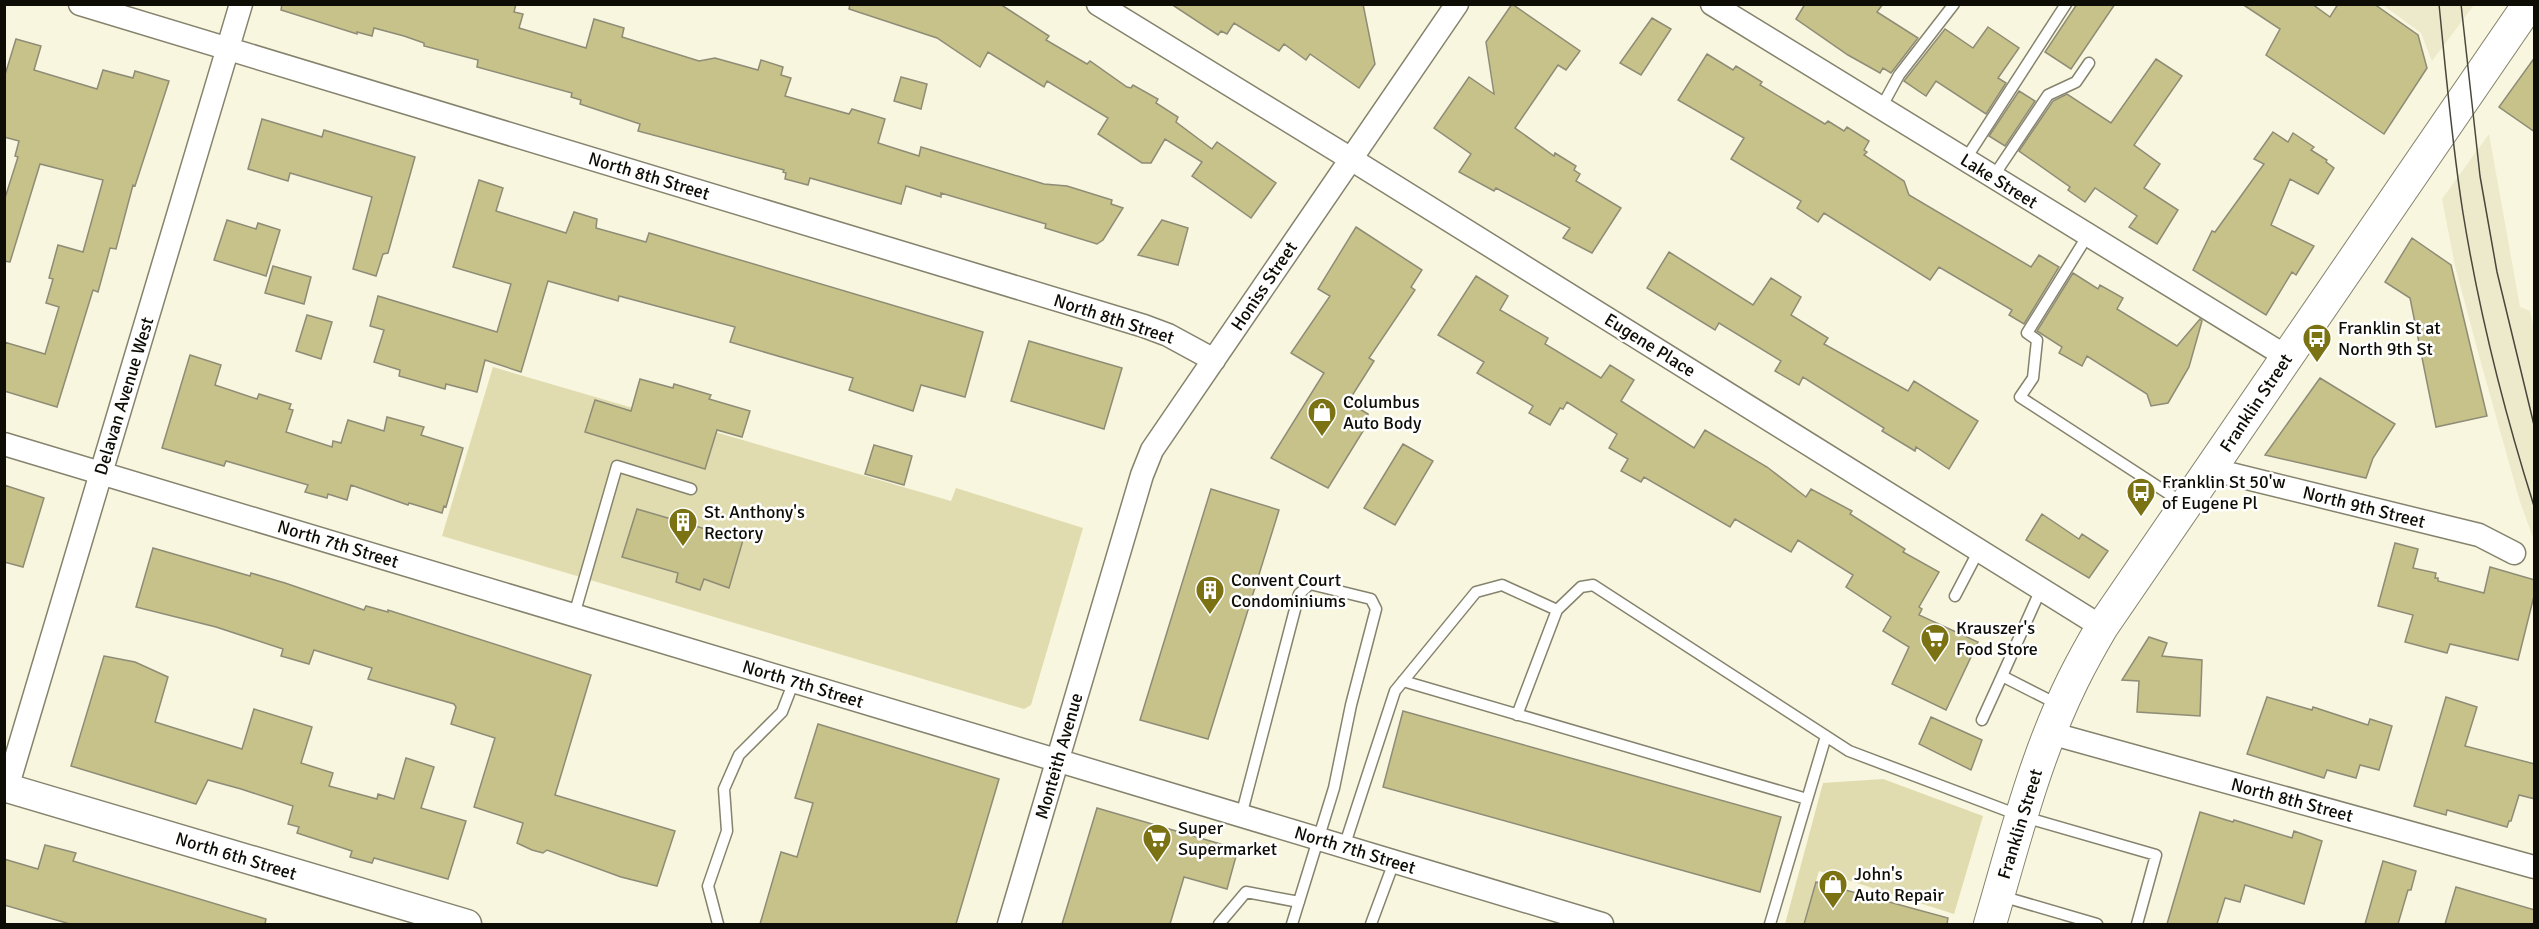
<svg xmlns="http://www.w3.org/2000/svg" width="2539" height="929" font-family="Signika,sans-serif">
<rect width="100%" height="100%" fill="#f8f6de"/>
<!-- built -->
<path fill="#edeacc" d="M2383,5V4L2474,5L2432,61L2421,33Z
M2489,134L2520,307L2530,311L2534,329V540L2520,502L2481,363L2455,266L2442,199Z"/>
<!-- green -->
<path fill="#e0dcaf" d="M493,367L951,501L956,488L1083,528L1031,705L1024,709L442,536Z
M1883,779L1983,816L1954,914L1819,871L1803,924H1785L1823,783Z"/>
<!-- building -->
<path fill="#c7c18a" stroke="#8e8c76" stroke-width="1.5" d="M282,4H516L514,12L523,14L519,28L586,48L594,19L624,28L622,37L699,61L715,58L758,70L761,60L783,67L781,75L791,78L785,96L849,114L852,109L885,119L878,143L919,156L921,147L1044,184L1067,186L1112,200L1111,204L1123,208L1103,240L1097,244L1045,228L1046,224L941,193V197L906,186L901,204L810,178L808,185L785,179L786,173L783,172L784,170L638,131L640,124L580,104L581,100L571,97L572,93L477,67L478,60L424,46V43L404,36L374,28L372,36L357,32V34L281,10Z
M850,4H1000L1049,36L1046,40L1087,64L1090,61L1127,87L1131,88L1133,85L1158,99L1156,103L1178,117L1176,122L1212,149L1217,142L1276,183L1251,218L1192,176L1202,162L1165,139L1151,163H1142L1098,134L1108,118L1047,81L1044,87L988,52L980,67L937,38L849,9Z
M1171,4H1363L1375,64L1359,88L1310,54L1306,60L1284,44L1279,51L1234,23L1227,34L1221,31L1218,35Z
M1512,4L1580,51L1566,70L1558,65L1515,128L1554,156L1555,153L1576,166L1574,170L1580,174L1576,181L1621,208L1592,253L1563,238L1570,228L1496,188L1494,191L1459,172L1471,154L1434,128L1469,77L1494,94L1486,42Z
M1805,4H1883L1877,12L1918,38L1891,73L1883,68L1880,73L1848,55L1796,19Z
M2077,4H2115L2071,69L2045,52Z
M2242,4H2312L2330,17L2338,4H2374L2418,35L2427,68L2384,134L2266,55L2280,29Z
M1652,18L1671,29L1641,75L1620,63Z
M1988,27L2019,48L1998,78L2006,83L1986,114L1936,81L1926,96L1904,81L1945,29L1973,48Z
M16,39L41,46L34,70L97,89L103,70L133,78L135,71L169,81L135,186L133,185L116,249L110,248L98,292L93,290L57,407L4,391V342L45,354L59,307L46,303L53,279L49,278L58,245L83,252L103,180L40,164L10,262L4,261V201L18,157L15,156L19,141L4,137V78Z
M1707,54L1733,70L1736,66L1762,82L1760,85L1825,124L1828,121L1844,131L1847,127L1869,141L1864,150L1867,152L1864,155L1904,181L1909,195L2031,267L2039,255L2059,267L2024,324L2009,315L2012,310L1939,267L1930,280L1824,213L1818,222L1797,208L1801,201L1731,159L1744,138L1678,100Z
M2535,57V132L2499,107Z
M2156,59L2182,76L2134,145L2160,164L2144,188L2178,210L2157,244L2129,227L2137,216L2095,188L2085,202L2068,190L2070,187L2019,151L2053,101L2067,94L2111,123Z
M901,77L927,84L921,109L894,101Z
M2019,91L2035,101L2005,146L1989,136Z
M262,119L322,137L324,130L415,157L388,253L383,254L376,276L353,269L372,197L290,173L288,181L248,169Z
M2273,132L2288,142L2293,133L2314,147L2311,150L2327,160L2326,162L2334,168L2318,194L2290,179L2271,225L2314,246L2296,275L2292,272L2266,315L2193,270L2212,231L2215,232L2264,164L2254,159Z
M479,180L503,188L496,211L566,233L574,212L597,219L596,228L646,242L649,233L983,332L965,397L921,385L913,411L849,390L853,378L730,342L735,327L619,296L618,301L615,300L548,281L521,372L485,360L477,392L446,384L445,389L399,376L400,370L374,362L384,330L370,326L378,296L497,332L511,284L453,267Z
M227,220L256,229L258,223L280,230L266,276L214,260Z
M1162,220L1188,228L1178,265L1138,255Z
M1356,227L1422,270L1411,287L1415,290L1369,358L1374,361L1348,402L1368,414V423L1328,488L1271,458L1324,373L1291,353L1330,296L1318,289Z
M2412,238L2451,265L2487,416L2436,427L2410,298L2385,282Z
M1669,252L1753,305L1771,278L1801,297L1791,315L1828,338L1824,344L1908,391L1914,381L1978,421L1949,469L1916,447L1915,451L1882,431L1884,428L1803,377L1799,385L1775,371L1781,361L1719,323L1715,330L1647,288Z
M273,266L311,277L304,304L265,293Z
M2073,273L2098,289L2100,285L2123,298L2117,309L2177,346L2200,319L2202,321L2189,367L2168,403L2151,406L2147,394L2087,356L2082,366L2059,353L2062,347L2037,331Z
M1476,276L1508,296L1500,310L1548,338L1545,344L1601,378L1610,365L1634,380L1621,401L1694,448L1705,430L1767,467L1806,497L1811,489L1852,511L1850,514L1905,549L1903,552L1939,572L1919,607L1922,609L1919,615L1978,642L1946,710L1892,684L1909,647L1883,631L1891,617L1846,587L1853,575L1798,540L1791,552L1735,519L1730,527L1644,477L1641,482L1621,471L1628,459L1609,448L1617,434L1567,402L1563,409L1560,408L1550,425L1529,413L1533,406L1477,373L1484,362L1438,335Z
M307,315L332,322L321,359L296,351Z
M1029,341L1122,368L1104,429L1011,401Z
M190,355L221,365L215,385L257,399L259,394L291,404L289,409L293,410L286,432L332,447L333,441L341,443L348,420L384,431L387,417L424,427L421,435L463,448L446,507L444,506L442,513L409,503L408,505L351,485L347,500L328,494L327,498L305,492L308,485L226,461L224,466L162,448Z
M2320,378L2395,424L2373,458L2366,478L2265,455Z
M640,379L673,388L674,384L711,395L709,399L750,411L742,437L717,430L705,469L585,432L595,400L631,411Z
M1403,444L1433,461L1395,525L1364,508Z
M874,445L912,456L904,485L865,474Z
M4,485L44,498L23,567L4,562Z
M1211,489L1279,510L1208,739L1140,720Z
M637,509L743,540L729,588L704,579L700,590L676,582L678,573L622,557Z
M2042,514L2079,539L2082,534L2108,551L2089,578L2026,540Z
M2395,543L2418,549L2413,568L2436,573L2435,578H2438V581L2484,593L2490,567L2535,580V592L2518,660L2450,644L2447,653L2405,642L2413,615L2378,606Z
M153,548L250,576L251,573L285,583L364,610L366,606L388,612V610L591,675L555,795L675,831L657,886L621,877L547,850L543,853L532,850L517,843L523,823L474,807L495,738L451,724L456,707L454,704L368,679L372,668L314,650L309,664L281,656L283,649L216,627L136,607Z
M2149,637L2167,643L2162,656L2202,660L2200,716L2137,712L2139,681L2122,680Z
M104,656L135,662L168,677L155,722L242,749L254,709L312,727L301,763L333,773L329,786L377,799L378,794L394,799L406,758L434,767L421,808L466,821L448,879L374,858L372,863L350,857L352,851L297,833L299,827L288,824L293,806L241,789L208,780L196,804L71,766Z
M2267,697L2312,710L2313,707L2368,725L2370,719L2392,726L2379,770L2360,765L2356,778L2327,770L2324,778L2247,754Z
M2446,697L2477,707L2465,746L2535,764V799L2519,795L2511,821H2509L2507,827L2447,810L2446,815L2414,806Z
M1403,711L1781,817L1760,892L1383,787Z
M1931,717L1982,740L1971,770L1919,744Z
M818,724L999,779L956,924H760L781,852L797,857L813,803L795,798Z
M1097,808L1238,849L1227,889L1184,877L1170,924H1062Z
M2200,812L2233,822L2234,820L2292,838L2294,831L2322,841L2304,904L2245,885L2240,902L2225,898L2217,924H2167Z
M45,845L76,853L73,861L266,919L265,924H70L4,905V859L38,869Z
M2383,861L2416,871L2411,890H2408L2398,924H2365Z
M1816,882L1948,918L1947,924H1804Z
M2456,887L2535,910V924H2445Z"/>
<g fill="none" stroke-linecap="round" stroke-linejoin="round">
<!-- service casing -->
<g stroke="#85836d" stroke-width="13">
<path id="service" d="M1881,108L1899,75L1954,4
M1965,160L2066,4
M1993,177L2048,95L2076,82L2089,63
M2088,235L2027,333L2037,340L2033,378L2020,397L2183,503
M2041,589L2002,676L2059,705
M1955,596L1979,550
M574,615L617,466L691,489
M1403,681L1807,799
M1517,715L1557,610
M1982,720L2002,676
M1241,816L1299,594L1310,584L1371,599L1376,609L1351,705L1334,788L1292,924
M1344,847L1395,691L1476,592L1502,585L1557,610L1581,587L1593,585L1849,751L2021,816L2156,855L2137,924
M2001,896L2097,924
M718,924L708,886L727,831L724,789L739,755L782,712L794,681
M1219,924L1246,892L1299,902
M1371,924L1394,862
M1770,924L1826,736"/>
</g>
<!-- minor casing -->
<g stroke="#85836d" stroke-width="25">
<path id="minor" d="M80,4L1144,326L1168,335L1214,360
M1098,4L1351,159L2102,627
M1712,4L2287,357
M4,444L1602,924
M2210,469L2479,535L2514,553
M2050,733L2534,867
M7,788L241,4
M1009,924L1142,475L1152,450L1457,4"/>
</g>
<!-- tertiary casing -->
<g stroke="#85836d" stroke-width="31">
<path id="tertiary" d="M4,787L467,924"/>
</g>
<!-- secondary casing -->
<g stroke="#85836d" stroke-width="34">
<path id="secondary" d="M1990,924C2014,842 2035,757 2073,680C2082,662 2092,644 2102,627L2529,4"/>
</g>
<!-- service -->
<use href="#service" stroke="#fff" stroke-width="10"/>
<!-- minor -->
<use href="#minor" stroke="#fff" stroke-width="22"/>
<!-- tertiary -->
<use href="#tertiary" stroke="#fff" stroke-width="28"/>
<!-- secondary -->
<use href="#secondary" stroke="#fff" stroke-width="32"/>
<!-- tram -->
<path stroke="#49473c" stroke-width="1.5" d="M2439,4C2446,74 2452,144 2463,213C2479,312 2504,411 2534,506
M2461,4L2480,176L2497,272L2534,425"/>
</g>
<!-- icons -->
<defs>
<g id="bus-pin" transform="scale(1.5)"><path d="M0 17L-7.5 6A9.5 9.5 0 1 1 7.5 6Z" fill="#7b7213" stroke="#fff"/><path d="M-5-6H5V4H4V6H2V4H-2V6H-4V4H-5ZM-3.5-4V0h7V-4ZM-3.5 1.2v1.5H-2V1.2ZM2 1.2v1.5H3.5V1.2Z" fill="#fff"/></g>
<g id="shop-pin" transform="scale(1.5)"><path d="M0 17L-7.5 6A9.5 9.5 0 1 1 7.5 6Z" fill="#7b7213" stroke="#fff"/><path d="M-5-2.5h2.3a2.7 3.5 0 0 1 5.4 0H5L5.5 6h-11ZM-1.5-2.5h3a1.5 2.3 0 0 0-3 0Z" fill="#fff"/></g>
<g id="building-pin" transform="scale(1.5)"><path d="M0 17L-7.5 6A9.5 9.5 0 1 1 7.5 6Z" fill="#7b7213" stroke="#fff"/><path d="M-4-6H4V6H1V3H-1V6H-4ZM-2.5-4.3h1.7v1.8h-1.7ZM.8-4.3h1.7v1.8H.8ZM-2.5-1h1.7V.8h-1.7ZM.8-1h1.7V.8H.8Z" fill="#fff"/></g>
<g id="supermarket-pin" transform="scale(1.5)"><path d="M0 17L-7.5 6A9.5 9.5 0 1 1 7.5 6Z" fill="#7b7213" stroke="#fff"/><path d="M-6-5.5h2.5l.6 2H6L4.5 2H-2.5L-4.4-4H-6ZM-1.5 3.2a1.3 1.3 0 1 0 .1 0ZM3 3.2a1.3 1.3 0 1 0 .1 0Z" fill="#fff"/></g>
</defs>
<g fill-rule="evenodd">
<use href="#bus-pin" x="2317" y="338"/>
<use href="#shop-pin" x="1322" y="412"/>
<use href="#bus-pin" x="2141" y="492"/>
<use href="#building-pin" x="683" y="522"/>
<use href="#building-pin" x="1210" y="590"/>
<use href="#supermarket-pin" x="1935" y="638"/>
<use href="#supermarket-pin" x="1157" y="838"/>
<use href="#shop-pin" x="1833" y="884"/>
</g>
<g text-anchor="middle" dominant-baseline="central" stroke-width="5" stroke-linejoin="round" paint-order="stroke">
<!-- street labels -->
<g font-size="18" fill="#0d0c05" stroke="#fff">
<text transform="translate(649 176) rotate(17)">North 8th Street</text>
<text transform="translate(1999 181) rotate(32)">Lake Street</text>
<text transform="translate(1264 286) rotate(-56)">Honiss Street</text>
<text transform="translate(1114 319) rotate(18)">North 8th Street</text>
<text transform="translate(1650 345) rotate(32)">Eugene Place</text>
<text transform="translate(124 396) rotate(-73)">Delavan Avenue West</text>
<text transform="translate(2256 403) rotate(-56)">Franklin Street</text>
<text transform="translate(2364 507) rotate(14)">North 9th Street</text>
<text transform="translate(338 544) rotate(17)">North 7th Street</text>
<text transform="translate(803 684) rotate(17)">North 7th Street</text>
<text transform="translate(1059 756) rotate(-74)">Monteith Avenue</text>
<text transform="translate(2292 800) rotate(15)">North 8th Street</text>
<text transform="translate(2020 824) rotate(-73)">Franklin Street</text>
<text transform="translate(1355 850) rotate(17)">North 7th Street</text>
<text transform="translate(236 856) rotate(17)">North 6th Street</text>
</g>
<!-- poi labels -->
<g font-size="18" fill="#0d0c05" stroke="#fff" text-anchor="start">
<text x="2338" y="328">Franklin St at<tspan x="2338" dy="21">North 9th St</tspan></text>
<text x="1343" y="402">Columbus<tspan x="1343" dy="21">Auto Body</tspan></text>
<text x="2162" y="482">Franklin St 50'w<tspan x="2162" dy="21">of Eugene Pl</tspan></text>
<text x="704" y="512">St. Anthony's<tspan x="704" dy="21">Rectory</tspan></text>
<text x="1231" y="580">Convent Court<tspan x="1231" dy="21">Condominiums</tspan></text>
<text x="1956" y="628">Krauszer's<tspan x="1956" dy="21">Food Store</tspan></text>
<text x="1178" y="828">Super<tspan x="1178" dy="21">Supermarket</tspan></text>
<text x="1854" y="874">John's<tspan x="1854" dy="21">Auto Repair</tspan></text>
</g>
</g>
<!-- border -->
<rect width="2539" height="929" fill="none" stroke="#0d0c05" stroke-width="12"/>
</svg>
